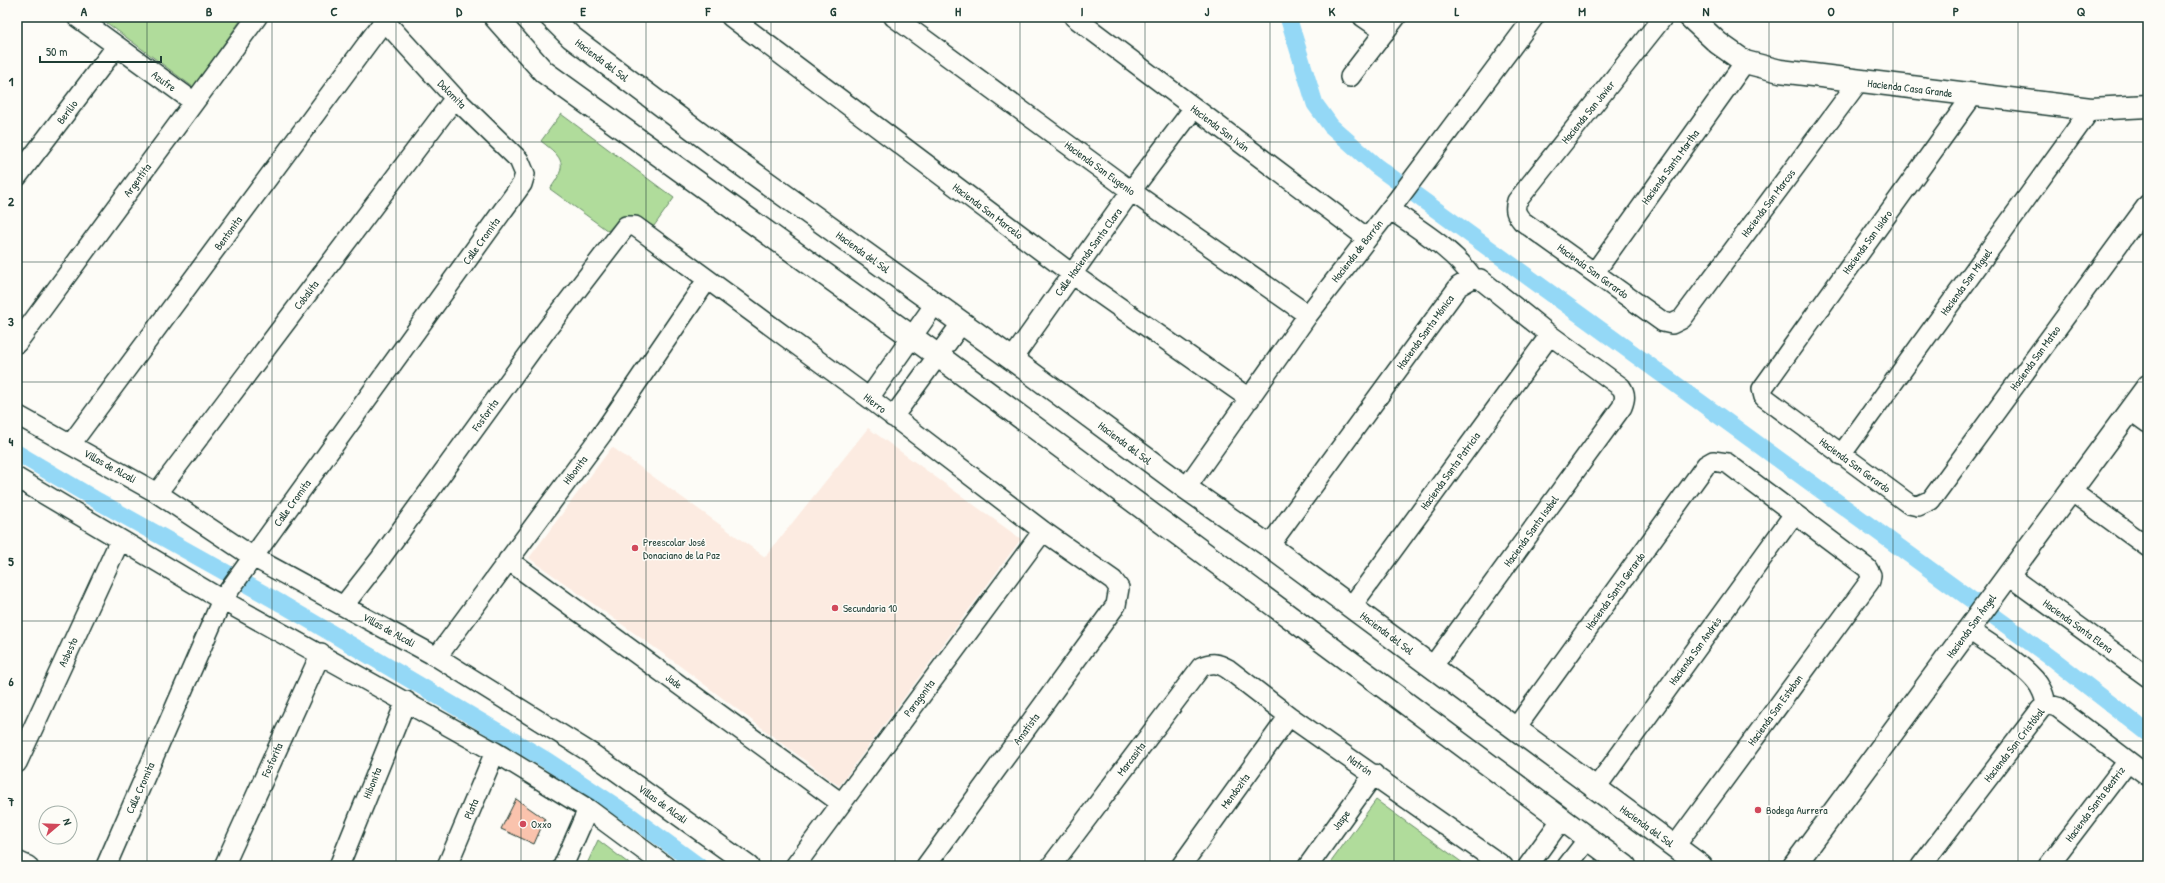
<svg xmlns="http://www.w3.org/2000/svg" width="2165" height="883" font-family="'Patrick Hand',sans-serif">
<rect width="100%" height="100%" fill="#fdfcf7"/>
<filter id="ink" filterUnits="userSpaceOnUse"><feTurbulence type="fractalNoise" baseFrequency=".025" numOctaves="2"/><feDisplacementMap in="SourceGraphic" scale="8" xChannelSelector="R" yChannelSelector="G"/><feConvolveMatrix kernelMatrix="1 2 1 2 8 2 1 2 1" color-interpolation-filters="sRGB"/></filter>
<g filter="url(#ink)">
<!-- built -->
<path fill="#fcebe1" d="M868,428L1021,539L839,786L672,660L529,558L612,447L765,557Z"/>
<!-- green -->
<path fill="#b0dc9b" stroke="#688c68" d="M99,17H243L193,87Z
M561,114L674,198L654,226C640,220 619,216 608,231L550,189C568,164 564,159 541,141Z
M1376,800L1467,866H1328Z
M598,840L632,866H586Z"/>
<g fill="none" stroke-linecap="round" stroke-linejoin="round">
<!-- canal -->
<path stroke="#94d8f6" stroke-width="17" d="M1288,17L1315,104L1331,126L1376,166L2054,660L2148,733
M17,453L98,501L282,604L546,760L632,817L699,866"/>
</g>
<!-- building -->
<path fill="#fac3ad" stroke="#1f3d34" d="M516,799L545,819L534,844L501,829Z"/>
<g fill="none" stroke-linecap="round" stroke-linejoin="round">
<!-- minor casing -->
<g stroke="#1f3d34" stroke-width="22">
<path id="minor" d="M77,17L194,102
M731,17L1072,274L1250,399
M894,17L1131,191L1308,315
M1074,17L1367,238
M1363,17L1385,32
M1663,17L1517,201C1514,210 1516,214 1522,221L1663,322L1672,324L1682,319L1859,81
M1350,77L1396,17
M1973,95L1762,389L1764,397L1909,504L1918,506L1931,500L2148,204
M17,177L116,47
M1390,209C1419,230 1453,249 1473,278
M1595,272L1745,62
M17,343L257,17
M1012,359L1131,191L1194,108
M869,398L935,304
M2130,410L2148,423
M17,415L157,493L253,557L437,657L591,753L749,866
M893,417L961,324
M71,444L384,21
M1841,455L2091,109
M17,478L222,600L495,752L588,809L665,866
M1186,488L1308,315L1398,199L1534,17
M2071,491L2148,547
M157,493L455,98
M1269,546L1459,286L1473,278L1480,279L1550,335L1621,387C1626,394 1625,399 1622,407L1432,667
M508,560L841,803
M2009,576L2148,677
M344,605L380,559L544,333L626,226H635L869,398L1043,531L1113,580L1119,588L1116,605L926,866
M1351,607L1550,335
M1969,630C1988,643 2032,669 2041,689C2044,694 2045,699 2046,704
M437,657L602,434L707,280
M2046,704L2057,707L2148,776
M1515,729L1706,465L1713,461L1727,463L1867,568L1871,575L1870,581L1675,846
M17,763L120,540
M1595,789L1794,514
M17,861L28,866
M106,866L222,600L522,184L525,174L519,160L455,98L381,17
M224,866L321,653
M339,866L406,701
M447,866L495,752
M563,866L588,809
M795,866L1043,531
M1051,866L1201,667C1212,662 1218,663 1228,669L1289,716L1503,866
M1181,866L1289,716
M1308,866L1374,774
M1528,866L1562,819
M1567,866L1588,839
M1921,866L2040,710L2046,704
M2048,866L2128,761"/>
</g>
<!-- tertiary casing -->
<g stroke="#1f3d34" stroke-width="25">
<path id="tertiary" d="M495,17L544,72L937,355L1625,866
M551,17L571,37L720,149L1012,359L1186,488L1269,546L1701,866
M1690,17L1718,43L1745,62L1780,71L2091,109L2148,106
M1794,866L2148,386"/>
</g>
<!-- minor -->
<use href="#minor" stroke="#fdfcf7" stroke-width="19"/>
<!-- tertiary -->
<use href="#tertiary" stroke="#fdfcf7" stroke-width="22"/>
</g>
</g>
<!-- grid -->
<path fill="none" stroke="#1f3d34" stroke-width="1" stroke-opacity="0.55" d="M147,17V866M272,17V866M396,17V866M521,17V866M646,17V866M771,17V866M895,17V866M1020,17V866M1145,17V866M1270,17V866M1394,17V866M1519,17V866M1644,17V866M1769,17V866M1893,17V866M2018,17V866M17,142H2148M17,262H2148M17,382H2148M17,501H2148M17,621H2148M17,741H2148"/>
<!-- markers -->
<g fill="#d1495b" stroke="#fdfcf7" stroke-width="1.5">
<circle cx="635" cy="548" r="4"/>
<circle cx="835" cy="608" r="4"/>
<circle cx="1758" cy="810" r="4"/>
<circle cx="523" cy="824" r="4"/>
</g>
<g text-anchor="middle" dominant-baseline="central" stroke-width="3" stroke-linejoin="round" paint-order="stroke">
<!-- street labels -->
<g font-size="11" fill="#1f3d34" stroke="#fdfcf7">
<text transform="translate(602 60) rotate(37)">Hacienda del Sol</text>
<text transform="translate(164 81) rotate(36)">Azufre</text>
<text transform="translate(1910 88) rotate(7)">Hacienda Casa Grande</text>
<text transform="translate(452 94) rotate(46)">Dolomita</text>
<text transform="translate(67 112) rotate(-53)">Berilio</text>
<text transform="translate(1588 112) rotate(-51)">Hacienda San Javier</text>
<text transform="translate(1220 128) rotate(37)">Hacienda San Iván</text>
<text transform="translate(1670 167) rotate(-54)">Hacienda Santa Martha</text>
<text transform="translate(1100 168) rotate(36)">Hacienda San Eugenio</text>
<text transform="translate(137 180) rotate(-54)">Argentita</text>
<text transform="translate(1768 203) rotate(-53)">Hacienda San Marcos</text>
<text transform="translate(988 211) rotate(37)">Hacienda San Marcelo</text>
<text transform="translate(228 233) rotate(-54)">Bentonita</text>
<text transform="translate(481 241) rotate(-54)">Calle Cromita</text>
<text transform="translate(1867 242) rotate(-54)">Hacienda San Isidro</text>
<text transform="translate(1357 251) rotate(-52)">Hacienda de Barrón</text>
<text transform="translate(863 252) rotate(36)">Hacienda del Sol</text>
<text transform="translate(1088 252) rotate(-54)">Calle Hacienda Santa Clara</text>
<text transform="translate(1593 271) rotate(36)">Hacienda San Gerardo</text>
<text transform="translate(1966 282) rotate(-54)">Hacienda San Miguel</text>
<text transform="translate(306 295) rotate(-53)">Cobalita</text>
<text transform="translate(1425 332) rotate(-54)">Hacienda Santa Mónica</text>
<text transform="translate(2035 358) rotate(-54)">Hacienda San Mateo</text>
<text transform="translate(875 403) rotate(37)">Hierro</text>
<text transform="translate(485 415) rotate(-54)">Fosforita</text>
<text transform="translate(1125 443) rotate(37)">Hacienda del Sol</text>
<text transform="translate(1855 465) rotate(36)">Hacienda San Gerardo</text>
<text transform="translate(110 466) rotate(29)">Villas de Alcali</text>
<text transform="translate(575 470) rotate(-53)">Hibonita</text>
<text transform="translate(1450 471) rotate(-54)">Hacienda Santa Patricia</text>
<text transform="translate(292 503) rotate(-54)">Calle Cromita</text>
<text transform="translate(1531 531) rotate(-54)">Hacienda Santa Isabel</text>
<text transform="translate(1615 591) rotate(-54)">Hacienda Santa Gerardo</text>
<text transform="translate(1971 626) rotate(-54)">Hacienda San Ángel</text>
<text transform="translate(2078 626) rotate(36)">Hacienda Santa Elena</text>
<text transform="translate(389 630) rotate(29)">Villas de Alcali</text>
<text transform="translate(1387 633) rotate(37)">Hacienda del Sol</text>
<text transform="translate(1695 651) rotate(-54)">Hacienda San Andrés</text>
<text transform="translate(68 652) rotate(-65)">Asbesto</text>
<text transform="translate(674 681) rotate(36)">Jade</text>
<text transform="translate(919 698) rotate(-53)">Paragonita</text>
<text transform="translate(1775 710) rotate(-54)">Hacienda San Esteban</text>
<text transform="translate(1026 729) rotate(-54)">Amatista</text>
<text transform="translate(2014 745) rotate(-52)">Hacienda San Cristóbal</text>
<text transform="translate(1131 759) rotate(-53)">Marcasita</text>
<text transform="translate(272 760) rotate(-66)">Fosforita</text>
<text transform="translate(1360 765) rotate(35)">Natrón</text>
<text transform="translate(372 783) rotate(-68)">Hibonita</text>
<text transform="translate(140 788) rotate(-66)">Calle Cromita</text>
<text transform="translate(1235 791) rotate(-54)">Mendozita</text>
<text transform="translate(663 804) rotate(36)">Villas de Alcali</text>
<text transform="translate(2095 804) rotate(-53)">Hacienda Santa Beatriz</text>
<text transform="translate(471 809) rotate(-67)">Plata</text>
<text transform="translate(1341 820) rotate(-54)">Jaspe</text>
<text transform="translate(1647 826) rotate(36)">Hacienda del Sol</text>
</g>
<!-- poi labels -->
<g font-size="11" fill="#1f3d34" stroke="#fdfcf7" text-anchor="start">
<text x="643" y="542">Preescolar José<tspan x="643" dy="13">Donaciano de la Paz</tspan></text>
<text x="843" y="608">Secundaria 10</text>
<text x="1766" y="810">Bodega Aurrera</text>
<text x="531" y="824">Oxxo</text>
</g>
</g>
<!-- margin -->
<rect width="2165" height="883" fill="none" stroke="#fdfcf7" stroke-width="44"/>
<!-- north arrow -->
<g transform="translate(58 825) rotate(71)"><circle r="19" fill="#fdfcf7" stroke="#a4b0a9"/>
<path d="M0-3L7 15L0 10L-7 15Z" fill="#d1495b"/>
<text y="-6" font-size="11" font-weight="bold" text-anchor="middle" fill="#1f3d34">N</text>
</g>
<!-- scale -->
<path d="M40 56v6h121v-6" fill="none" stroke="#1f3d34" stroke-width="2"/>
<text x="46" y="56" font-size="12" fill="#1f3d34" stroke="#fdfcf7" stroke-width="3" paint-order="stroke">50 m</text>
<rect x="22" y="22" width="2121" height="839" fill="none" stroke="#1f3d34" stroke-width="1.5"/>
<g font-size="13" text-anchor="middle" font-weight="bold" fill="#1f3d34">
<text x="84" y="16">A</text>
<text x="209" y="16">B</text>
<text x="334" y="16">C</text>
<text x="459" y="16">D</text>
<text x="583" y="16">E</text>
<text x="708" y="16">F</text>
<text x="833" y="16">G</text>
<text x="958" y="16">H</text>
<text x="1082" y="16">I</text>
<text x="1207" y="16">J</text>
<text x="1332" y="16">K</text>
<text x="1457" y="16">L</text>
<text x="1582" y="16">M</text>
<text x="1706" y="16">N</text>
<text x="1831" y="16">O</text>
<text x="1956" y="16">P</text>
<text x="2081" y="16">Q</text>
<text x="11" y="86">1</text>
<text x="11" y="206">2</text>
<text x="11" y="326">3</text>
<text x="11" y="446">4</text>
<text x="11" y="566">5</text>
<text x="11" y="686">6</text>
<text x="11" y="806">7</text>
</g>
</svg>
